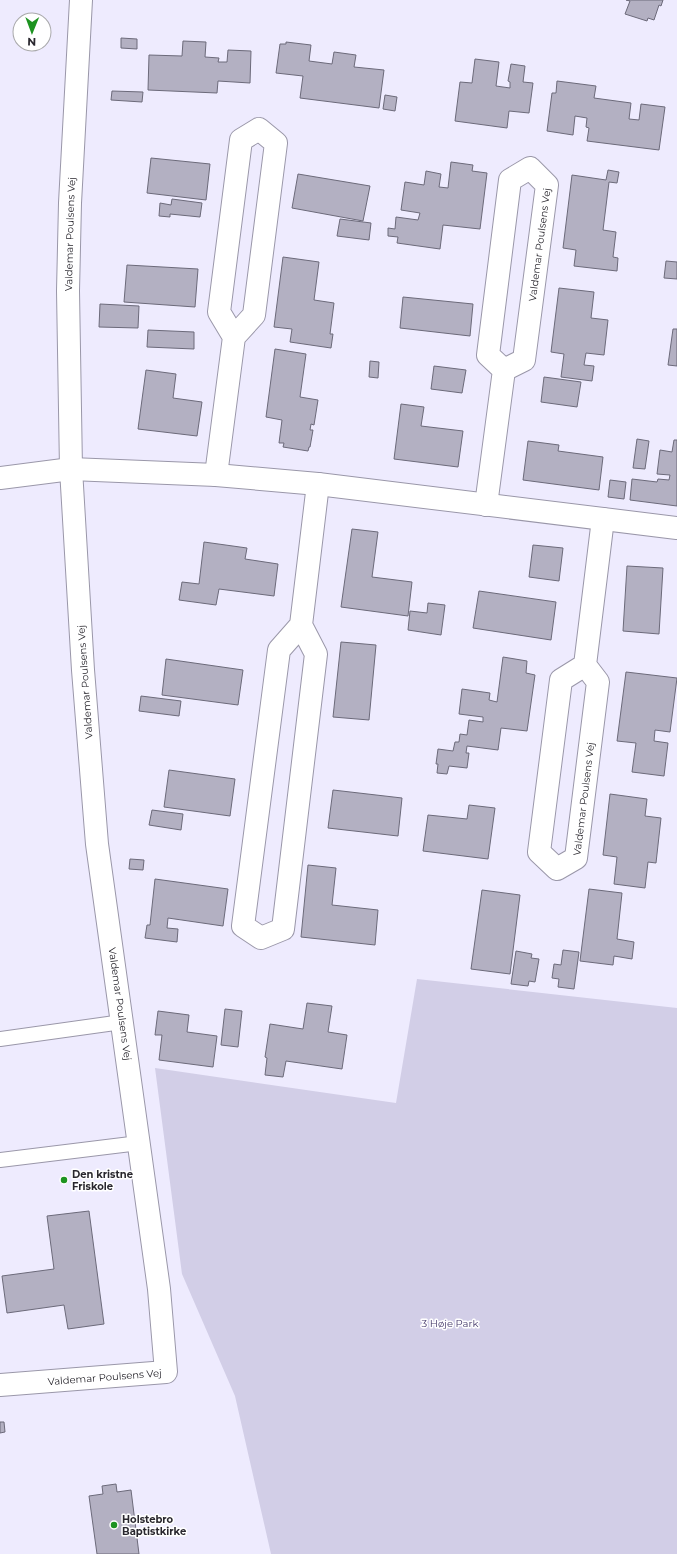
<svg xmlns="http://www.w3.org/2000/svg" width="677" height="1554" font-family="Montserrat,sans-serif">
<rect width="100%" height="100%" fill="#eeebfe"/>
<!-- green -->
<path fill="#d2cee7" d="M417,979L677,1008V1554H271L235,1396L182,1274L155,1068L396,1103Z"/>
<!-- building -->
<path fill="#b3b0c2" stroke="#6c6a7a" d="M626,0H663L661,6L659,5L654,20L648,18L647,21L625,14L630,1Z
M121,38L137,39V49L121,48Z
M183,41L206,42L205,57L219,58L218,62H227L228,50L251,51L250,83L218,81L217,93L148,90L149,55L182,56Z
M286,42L311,45L309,61L332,64L334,52L356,55L354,67L384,70L379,108L300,98L303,76L276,73L280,44H286Z
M475,59L499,62L496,86L510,88V82L508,81L511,64L525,66L523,82L533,83L529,113L509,111L507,128L455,121L460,82L472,83Z
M557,81L596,86L594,98L631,103L629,119L639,120L641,104L665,107L659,150L587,141L589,128L586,127L587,118L575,116L573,135L547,131L552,93H556Z
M112,91L143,92L142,102L111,100Z
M385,95L397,97L395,111L383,109Z
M151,158L210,164L206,200L147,193Z
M451,162L473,165L472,171L487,173L480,229L443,225L440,249L397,243L398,237L388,236V228L395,229L396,217L418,220L420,213L401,210L405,182L424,185L426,171L441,174L439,187L448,188Z
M608,170L619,172L617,183L609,182L603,230L616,232L613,257L618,258L617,271L574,266L576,250L563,248L572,175L606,180Z
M298,174L370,186L363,221L292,208Z
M172,199L202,203L200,217L170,214V217L159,216L160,203L171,205Z
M340,219L371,223L369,240L337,236Z
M283,257L319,262L314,300L334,303L330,334H333L331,348L290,342L292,329L274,327Z
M666,261L677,262V279L664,278Z
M127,265L198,269L195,307L124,302Z
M559,288L594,292L591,318L608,320L604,355L586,353L584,365L594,366L592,381L561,377L564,354L551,352Z
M403,297L473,304L470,336L400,328Z
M100,304L139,306L138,328L99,327Z
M673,329H677V366L668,365Z
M148,330L194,332V349L147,347Z
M275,349L306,354L300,397L318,400L314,425L311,424L310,430H313L310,447H309L308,451L283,447L284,443H279L282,420L266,417Z
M370,361L379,362L378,378L369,377Z
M434,366L466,370L462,393L431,389Z
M146,370L176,374L173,398L202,402L197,436L138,429Z
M544,377L581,382L577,407L541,402Z
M401,404L424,407L421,426L463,431L458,467L394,459Z
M637,439L649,441L645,469L633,468Z
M674,440H677V506L630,500L632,479L657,482L658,479L669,480L670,475L657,474L660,450L672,452Z
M528,441L559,445L558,451L603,457L599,490L523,480Z
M610,480L626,482L624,499L608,497Z
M352,529L378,532L372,577L412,582L408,616L341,607Z
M204,542L247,548L245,559L278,564L274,596L219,589L216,605L179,600L182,582L199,584Z
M533,545L563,548L559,581L529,577Z
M627,566L663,568L659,634L623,631Z
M479,591L556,602L551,640L473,628Z
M428,603L445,605L441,635L408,630L410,611L427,613Z
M341,642L376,645L369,720L333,717Z
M503,657L527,661L526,673L535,675L527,731L501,728L498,750L467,746L466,753H469L467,768L449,766L447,774L437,773L438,764H436L438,749L453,751L455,742H459L460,734L467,735L469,720L483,722V717L459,714L462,689L490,693L489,700L497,702Z
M166,659L243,670L238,705L162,695Z
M626,672L677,678L670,732L655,730L654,741L668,743L664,776L632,772L636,743L617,741Z
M141,696L181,701L179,716L139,711Z
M169,770L235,779L230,816L164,807Z
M333,790L402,798L398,836L328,828Z
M610,794L647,799L645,816L661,818L656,863L648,862L645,888L614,884L617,857L603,855Z
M469,805L495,808L488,859L423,851L428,815L467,819Z
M152,810L183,814L181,830L149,825Z
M130,859L144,860L143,870L129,869Z
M308,865L336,868L332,905L378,910L375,945L301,937Z
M155,879L228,889L223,926L168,918L167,928L178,929L177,942L145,938L147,925H150Z
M589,889L622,893L617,939L634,942L632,959L614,956L613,965L580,961Z
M482,890L520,895L510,974L471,969Z
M563,950L579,952L574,989L558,987L559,979L552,978L554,964L561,965Z
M516,951L532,954L531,958L539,959L535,982L529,981L528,986L511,984Z
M307,1003L332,1006L328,1032L347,1035L342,1069L286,1061L283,1077L265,1075L267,1058L265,1057L270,1024L303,1029Z
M225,1009L242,1011L238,1047L221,1045Z
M158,1011L189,1015L187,1032L217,1036L213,1067L159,1060L162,1035H155Z
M89,1211L104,1324L68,1329L64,1305L7,1313L2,1276L54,1269L47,1216Z
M0,1422H4L5,1432L0,1433Z
M116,1484L117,1492L131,1490L139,1554H97L89,1496L103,1494L102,1486Z"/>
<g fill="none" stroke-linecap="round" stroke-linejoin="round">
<!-- service casing -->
<g stroke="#9a97a9" stroke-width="16">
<path id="service" d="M0,1039L122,1022
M0,1160L139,1143"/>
</g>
<!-- minor casing -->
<g stroke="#9a97a9" stroke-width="24">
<g id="minor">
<path d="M216,475L234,337L254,315L276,143L259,129L241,140L219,312L234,337"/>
<path d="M0,478L71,469L216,475L318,484L677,528"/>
<path id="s1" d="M486,505L504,370L524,360L547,185L530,168L510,180L488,355L504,370"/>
<path d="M301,625L279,650L243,926L261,938L283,929L316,654L301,625L318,484"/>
<path id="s2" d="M585,665L561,680L539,852L557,869L576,858L598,682L585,665L603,519"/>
<path id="s3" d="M0,1385L166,1372L159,1289L97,844L83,670L71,469L68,291L70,203L81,0"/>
</g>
</g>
<!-- service -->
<use href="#service" stroke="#fff" stroke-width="14"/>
<!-- minor -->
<use href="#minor" stroke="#fff" stroke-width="22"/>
</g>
<!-- markers -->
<g fill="#1d9320" stroke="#fff" stroke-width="1.5">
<circle cx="64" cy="1180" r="4"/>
<circle cx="114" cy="1525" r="4"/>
</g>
<g text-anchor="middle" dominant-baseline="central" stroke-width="3" stroke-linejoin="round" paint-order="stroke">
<!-- street labels -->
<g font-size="10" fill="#29272e" stroke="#fff">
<text stroke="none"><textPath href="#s3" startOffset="1310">Valdemar Poulsens Vej</textPath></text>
<text stroke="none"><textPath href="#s1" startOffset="275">Valdemar Poulsens Vej</textPath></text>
<text transform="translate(85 682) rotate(-94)">Valdemar Poulsens Vej</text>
<text stroke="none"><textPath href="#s2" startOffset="308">Valdemar Poulsens Vej</textPath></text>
<text transform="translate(120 1004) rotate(82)">Valdemar Poulsens Vej</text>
<text stroke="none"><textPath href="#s3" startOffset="105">Valdemar Poulsens Vej</textPath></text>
</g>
<!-- poi labels -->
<g font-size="10" font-weight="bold" fill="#29272e" stroke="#fff" text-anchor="start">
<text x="72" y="1174">Den kristne<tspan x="72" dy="12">Friskole</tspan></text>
<text x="122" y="1519">Holstebro<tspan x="122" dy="12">Baptistkirke</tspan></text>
</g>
<!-- park labels -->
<g font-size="10" fill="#423668" stroke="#fff">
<text x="450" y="1323">3 Høje Park</text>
</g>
</g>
<!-- north arrow -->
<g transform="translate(32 32) rotate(181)"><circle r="19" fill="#ffffff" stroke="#a9a9ab"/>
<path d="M0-3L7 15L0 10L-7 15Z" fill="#1d9320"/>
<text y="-6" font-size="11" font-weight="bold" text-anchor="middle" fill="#29272e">N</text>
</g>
</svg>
